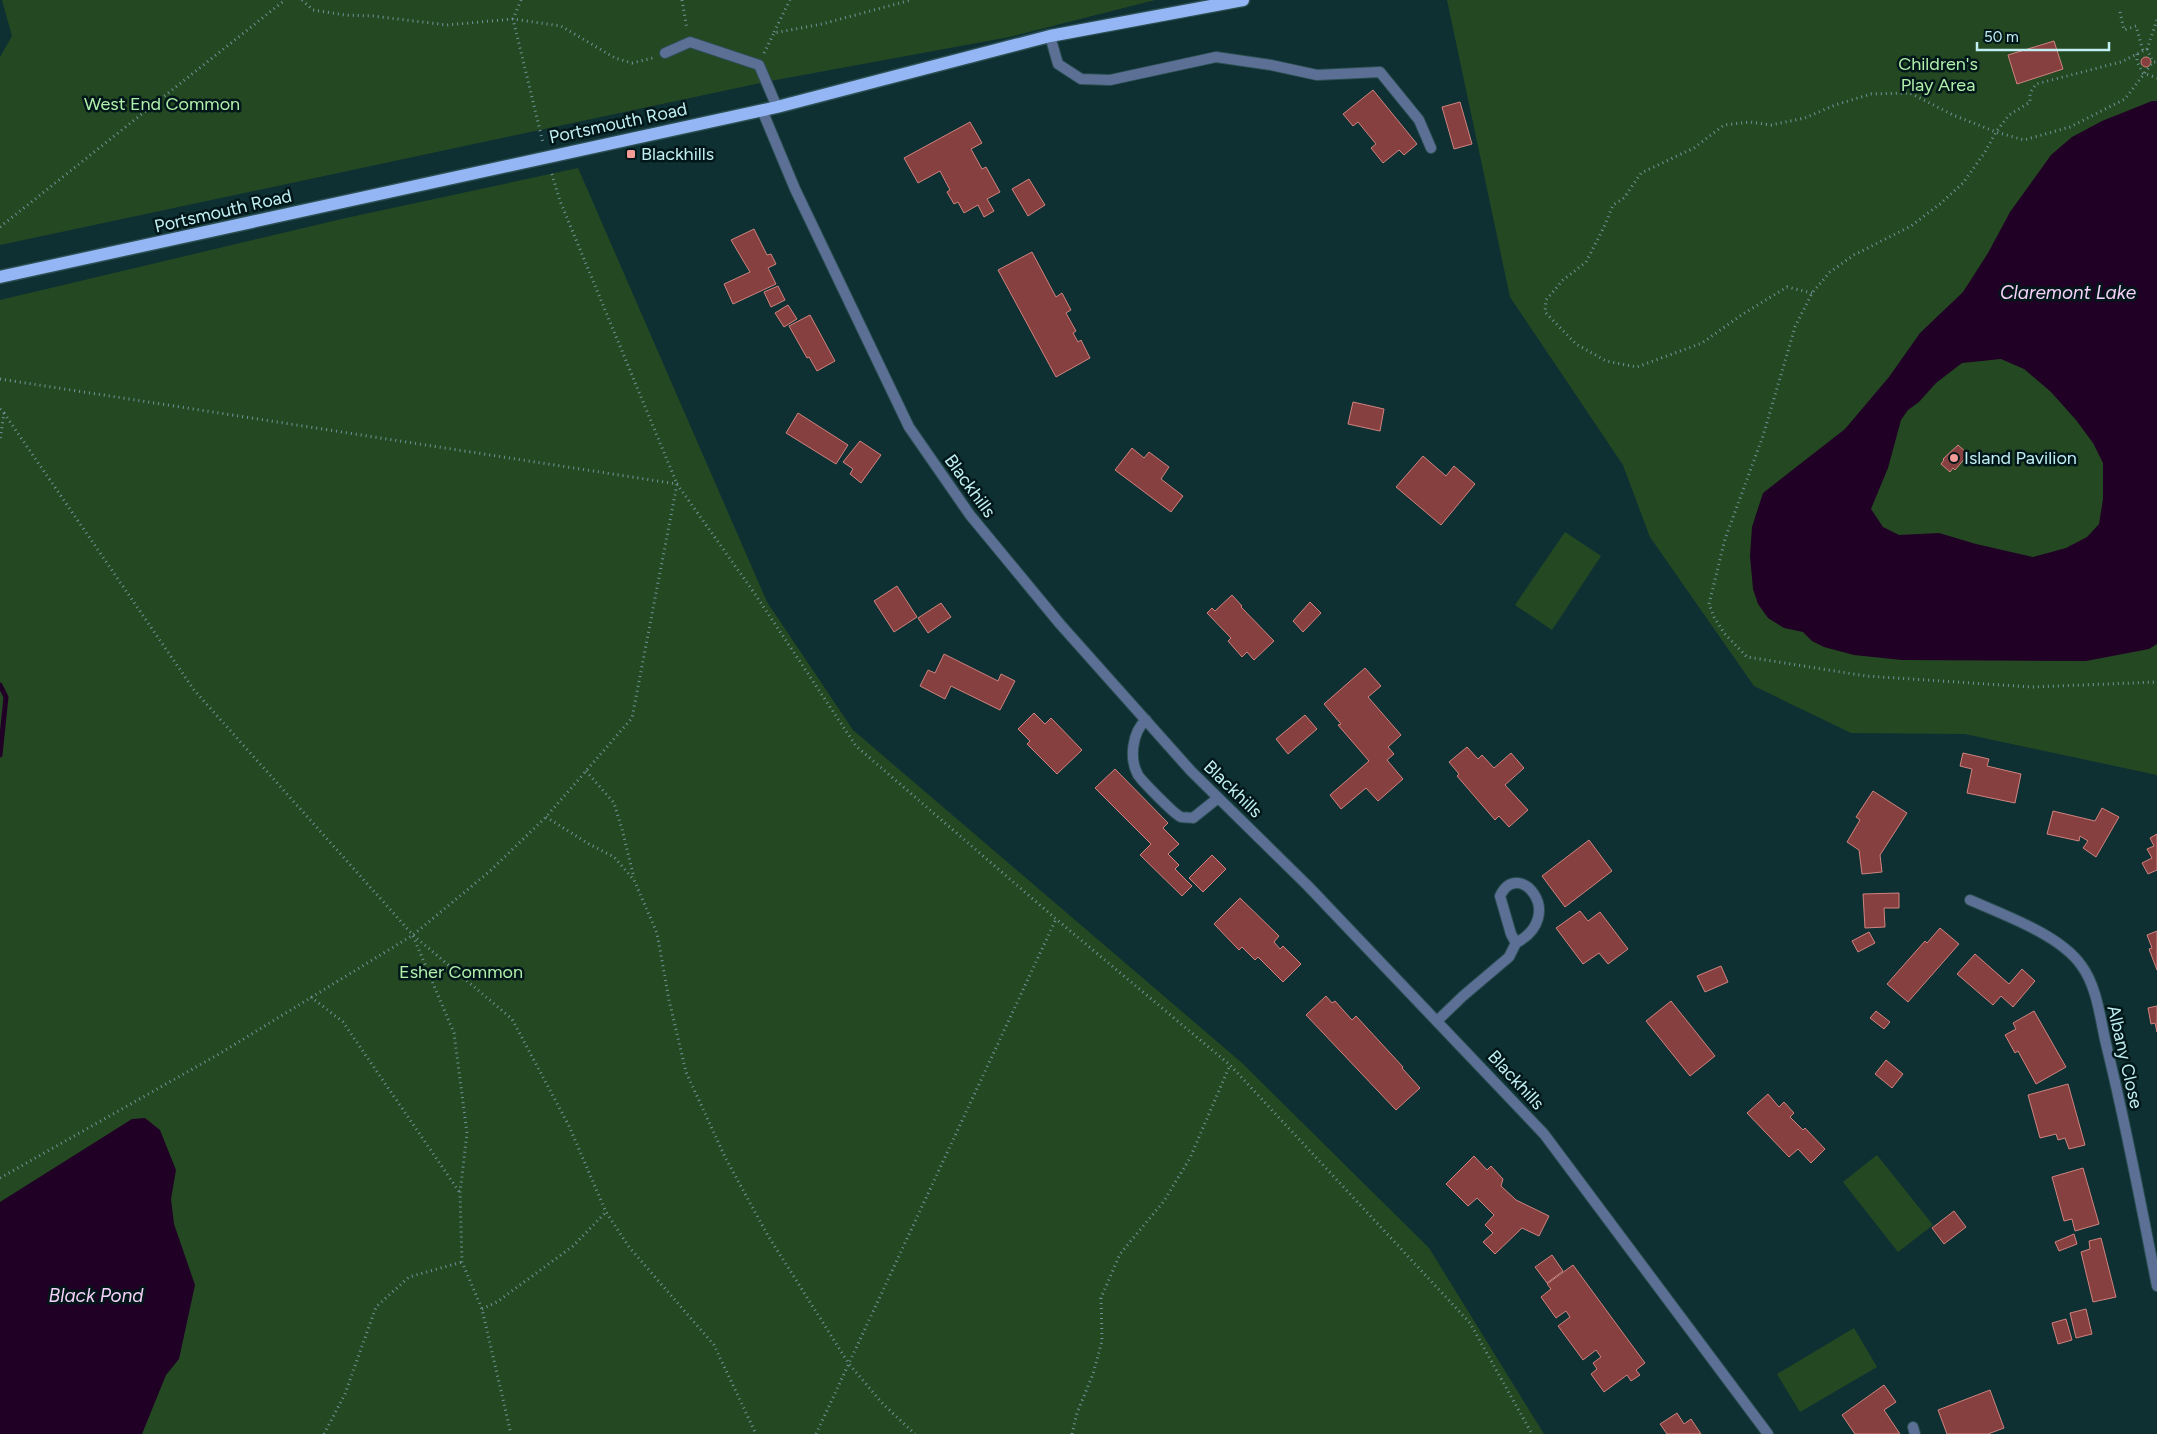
<svg xmlns="http://www.w3.org/2000/svg" width="2157" height="1434" font-family="Figtree,sans-serif">
<rect width="100%" height="100%" fill="#0f3033"/>
<!-- green -->
<path fill="#244922" d="M2,0H1155L1009,37L765,82L0,245V57L12,36Z
M1447,0H2157V775L1965,734L1851,733L1754,686L1650,537L1623,465L1510,297Z
M578,168L767,602L853,730L1242,1063L1429,1248L1544,1434H0V300L346,218Z
M1565,532L1601,556L1552,630L1515,605Z
M1877,1155L1933,1225L1898,1252L1843,1182Z
M1854,1328L1877,1367L1800,1412L1777,1374Z"/>
<!-- water -->
<path fill="#200025" fill-rule="evenodd" d="M2152,101H2157V644L2149,649L2086,661L1902,660L1854,655L1824,647L1812,641L1803,632L1784,628L1768,618L1758,604L1753,589L1750,556L1752,527L1763,493L1845,429L1889,377L1920,333L1963,292L1988,253L2010,212L2051,155L2072,137L2102,121ZM2001,359L2024,369L2051,392L2076,420L2093,443L2103,463V499L2099,524L2087,537L2066,548L2033,557L1976,544L1939,533L1899,535L1883,527L1871,509L1888,468L1901,420L1908,410L1919,402L1936,383L1962,363Z
M145,1118L160,1130L176,1170L171,1199L174,1224L195,1285L179,1359L166,1375L142,1434H0V1202L132,1119Z"/>
<g fill="none" stroke-linecap="round" stroke-linejoin="round">
<!-- stream -->
<path stroke="#200025" stroke-width="5" d="M0,685L6,697L0,755"/>
</g>
<!-- building -->
<path fill="#85403f" stroke="#d0837f" d="M2054,41L2063,69L2017,84L2008,55Z
M2141 62a5 5 0 1 1 10 0a5 5 0 1 1-10 0Z
M1373,90L1417,144L1404,155L1399,150L1383,163L1371,148L1376,144L1358,122L1353,126L1343,114Z
M1460,102L1472,144L1454,149L1442,107Z
M970,122L982,143L971,149L982,169L986,167L1000,192L987,199L994,211L984,217L978,205L964,213L958,202L954,204L947,192L950,190L940,171L918,183L904,158Z
M1029,179L1045,205L1028,216L1012,189Z
M754,229L767,255L771,254L776,264L768,268L776,284L733,304L724,284L750,272L731,240Z
M1032,252L1056,297L1062,293L1071,310L1066,313L1076,331L1073,333L1078,342L1081,340L1090,358L1056,377L998,270Z
M778,286L785,300L771,307L764,292Z
M788,305L797,319L784,327L775,313Z
M810,315L835,361L817,371L809,357L807,358L789,326Z
M1353,402L1384,409L1380,431L1348,424Z
M798,413L848,445L836,464L786,433Z
M860,441L881,455L861,483L850,474L853,469L843,462Z
M1958,445L1967,453L1964,456L1966,457L1955,470L1953,468L1950,472L1941,464L1944,460L1943,459Z
M1132,448L1144,458L1149,452L1169,467L1161,479L1183,496L1171,512L1115,470Z
M1423,456L1446,476L1454,466L1475,484L1441,525L1396,487Z
M897,586L917,617L894,632L874,601Z
M1232,595L1242,606L1241,607L1274,641L1254,660L1247,652L1242,657L1228,641L1231,638L1207,613L1212,608L1215,611Z
M1310,602L1321,613L1303,632L1293,621Z
M941,603L951,617L928,633L918,618Z
M944,654L998,681L1001,674L1015,681L1000,710L951,686L945,699L920,686L928,670L935,673Z
M1365,668L1381,686L1368,697L1401,735L1388,747L1394,754L1387,760L1403,779L1378,801L1366,788L1341,809L1330,795L1369,761L1338,725L1341,724L1324,704Z
M1034,713L1045,724L1051,718L1082,750L1057,774L1027,744L1030,741L1018,729Z
M1305,715L1317,729L1288,754L1276,739Z
M1467,747L1478,759L1482,755L1494,768L1511,753L1524,768L1505,785L1528,810L1509,827L1499,816L1495,820L1457,776L1459,774L1449,762Z
M1963,753L1989,759L1987,766L2021,774L2015,803L1967,793L1972,769L1960,766Z
M1115,769L1168,823L1163,828L1179,844L1168,854L1179,865L1175,869L1192,886L1182,896L1140,855L1151,844L1095,788Z
M1873,791L1907,813L1880,855L1882,872L1862,874L1859,850L1847,842L1860,820L1856,817Z
M2102,808L2119,817L2096,857L2083,848L2088,841L2080,836L2079,841L2047,834L2053,811L2095,821Z
M2157,834V870L2148,874L2142,863L2152,858L2147,849L2154,846L2150,838Z
M1589,840L1612,871L1565,907L1542,876Z
M1212,855L1226,869L1203,892L1189,878Z
M1899,893V908H1884L1885,927L1865,928L1863,894Z
M1240,898L1279,936L1274,942L1280,949L1283,946L1301,964L1283,982L1258,957L1255,960L1242,947L1239,950L1214,924Z
M1580,911L1588,921L1600,912L1628,949L1608,964L1599,953L1583,964L1556,928Z
M1940,928L1959,944L1908,1002L1887,984L1925,941L1927,943Z
M2157,931V970L2149,949L2152,948L2147,935Z
M1869,932L1875,943L1858,952L1852,941Z
M1975,954L2009,984L2022,969L2035,981L2013,1007L2001,996L1993,1005L1957,974Z
M1721,966L1728,982L1705,992L1697,976Z
M1326,996L1332,1003L1335,1001L1352,1020L1356,1016L1403,1067L1402,1068L1420,1088L1396,1110L1306,1015Z
M1671,1001L1715,1056L1690,1076L1646,1021Z
M2157,1006V1032L2155,1023L2151,1024L2148,1008Z
M1876,1011L1890,1022L1884,1029L1870,1018Z
M2034,1011L2066,1067L2036,1084L2018,1051L2015,1053L2005,1035L2016,1029L2013,1023Z
M1886,1060L1903,1074L1892,1088L1875,1074Z
M2068,1084L2085,1145L2069,1149L2065,1138L2058,1140L2056,1134L2040,1138L2028,1095Z
M1768,1094L1779,1107L1784,1102L1794,1113L1790,1117L1803,1130L1805,1128L1825,1149L1811,1163L1798,1149L1789,1157L1747,1113Z
M1474,1156L1487,1170L1491,1166L1503,1179L1501,1186L1516,1200L1549,1216L1539,1236L1522,1228L1495,1254L1483,1242L1493,1233L1485,1225L1494,1215L1477,1198L1468,1206L1446,1184Z
M2083,1168L2099,1224L2075,1231L2072,1219L2064,1221L2052,1177Z
M1954,1211L1966,1227L1944,1244L1932,1228Z
M2074,1234L2077,1244L2059,1251L2055,1242Z
M2101,1238L2116,1297L2093,1302L2081,1252L2090,1249L2089,1241Z
M1552,1255L1563,1271L1547,1283L1535,1267Z
M1573,1265L1645,1363L1636,1370L1640,1375L1631,1381L1627,1375L1604,1392L1591,1374L1597,1369L1593,1363L1601,1357L1596,1350L1583,1360L1558,1326L1570,1317L1566,1311L1556,1318L1541,1297L1551,1289L1547,1284Z
M2086,1309L2092,1334L2076,1338L2070,1313Z
M2066,1319L2072,1340L2058,1344L2052,1323Z
M1884,1385L1896,1402L1884,1410L1900,1434H1855L1842,1415Z
M1990,1390L2004,1428L1988,1434H1947L1938,1410Z
M1677,1413L1684,1424L1691,1419L1701,1434H1667L1660,1424Z"/>
<g fill="none" stroke-linecap="round" stroke-linejoin="round">
<!-- service casing -->
<g stroke="#2b4f52" stroke-width="12">
<path id="service" d="M1050,36L1058,64L1081,79L1110,80L1216,57L1271,65L1317,75L1380,72L1419,120L1431,148
M665,53L690,42L759,65L777,107
M1146,720C1132,732 1129,759 1138,775C1142,781 1175,815 1181,817C1184,818 1189,817 1193,818L1218,798
M1438,1020L1463,996L1509,957L1516,943L1511,934L1500,896C1518,857 1568,915 1516,943
M1913,1427L1915,1434"/>
</g>
<!-- minor casing -->
<g stroke="#2b4f52" stroke-width="12">
<path id="minor" d="M762,110L795,189L909,427L970,515L1060,624L1191,771L1308,886L1544,1134L1768,1434
M1970,900C2004,915 2060,935 2081,965C2097,986 2100,1018 2106,1044C2126,1124 2141,1205 2157,1286"/>
</g>
<!-- primary casing -->
<g stroke="#2b4f52" stroke-width="15">
<path id="primary" d="M0,277L777,107L1050,36L1243,0"/>
</g>
<!-- path -->
<path stroke="#6d9599" stroke-width="3" stroke-dasharray="1 4" stroke-linecap="butt" d="M302,0L313,10L345,15L373,16L447,25L513,19L561,26L615,58L632,63L653,58
M521,0L513,19L543,143
M682,0L687,29
M2120,12L2124,30L2136,26L2143,51
M2157,20L2147,49L2121,62L2036,84L2030,93V102L2009,115L1996,132L1985,152L1963,183L1940,204L1911,226L1854,255L1830,272L1812,293L1795,327L1763,436L1725,539L1709,604L1714,617L1724,633L1747,657L1866,676L2032,687L2157,682
M774,32L790,0
M2147,49L2153,62
M764,53L774,33L822,24L911,0
M2137,54V62L2143,73L2157,78
M0,227L285,0
M1812,293L1787,287L1743,314L1702,343L1637,367L1606,361L1576,344L1545,312L1546,300L1563,280L1586,262L1605,225L1613,205L1624,198L1641,173L1694,148L1724,125L1750,122L1771,125L1805,118L1835,105L1871,94L1910,93L1953,115L1996,132L2024,140L2070,127L2125,99L2153,62H2157
M0,379L677,484L755,594L856,746L1056,919L1230,1065L1470,1323L1532,1434
M0,409L4,413L0,440
M4,413L194,690L413,935L512,1019L569,1126L606,1212L629,1247L714,1345L756,1434
M586,771L614,803L622,829L634,878
M546,817L589,844L614,857L634,880L657,933L669,1000L686,1072L725,1157L767,1234L849,1364L883,1404L915,1434
M413,936L454,1033L467,1133L460,1193L462,1262L482,1309L511,1434
M311,997L343,1022L460,1193
M0,1178L219,1054L413,935L490,871L546,817L632,718L677,484L560,201L551,171
M482,1309L497,1302L573,1246L606,1212
M324,1434L345,1394L376,1307L409,1277L462,1262
M816,1434L1056,919
M1072,1434L1077,1413L1093,1374L1102,1341L1101,1298L1120,1254L1164,1201L1190,1158L1230,1065"/>
<!-- service -->
<use href="#service" stroke="#5c7096" stroke-width="10"/>
<!-- minor -->
<use href="#minor" stroke="#5c7096" stroke-width="10"/>
<!-- primary -->
<use href="#primary" stroke="#94b6f4" stroke-width="12"/>
</g>
<!-- markers -->
<g fill="#f59b97" stroke="#021719" stroke-width="2">
<rect x="626" y="149" width="10" height="10" rx="2.5"/>
<circle cx="1954" cy="458" r="5"/>
</g>
<g text-anchor="middle" dominant-baseline="central" stroke-width="5" stroke-linejoin="round" paint-order="stroke">
<!-- park labels -->
<g font-size="18" fill="#b0f0ab" stroke="#021719">
<text x="1938" y="64">Children's<tspan x="1938" dy="21">Play Area</tspan></text>
<text x="162" y="104">West End Common</text>
<text x="461" y="972">Esher Common</text>
</g>
<!-- street labels -->
<g font-size="18" fill="#c1eff3" stroke="#021719">
<text transform="translate(618 123) rotate(-12)">Portsmouth Road</text>
<text transform="translate(223 211) rotate(-13)">Portsmouth Road</text>
<text transform="translate(970 486) rotate(54)">Blackhills</text>
<text transform="translate(1233 789) rotate(44)">Blackhills</text>
<text transform="translate(2125 1057) rotate(77)">Albany Close</text>
<text transform="translate(1516 1080) rotate(47)">Blackhills</text>
</g>
<!-- poi labels -->
<g font-size="18" fill="#c1eff3" stroke="#021719" text-anchor="start">
<text x="641" y="154">Blackhills</text>
<text x="1964" y="458">Island Pavilion</text>
</g>
<!-- water labels -->
<g font-size="19" font-style="italic" fill="#f6d2fb" stroke="#021719">
<text x="2068" y="292">Claremont Lake</text>
<text x="96" y="1295">Black Pond</text>
</g>
</g>
<!-- scale -->
<path d="M1977 42v8h132v-8" fill="none" stroke="#c1eff3" stroke-width="2.5"/>
<text x="1984" y="42" font-size="15" fill="#c1eff3" stroke="#021719" stroke-width="4" paint-order="stroke">50 m</text>
</svg>
